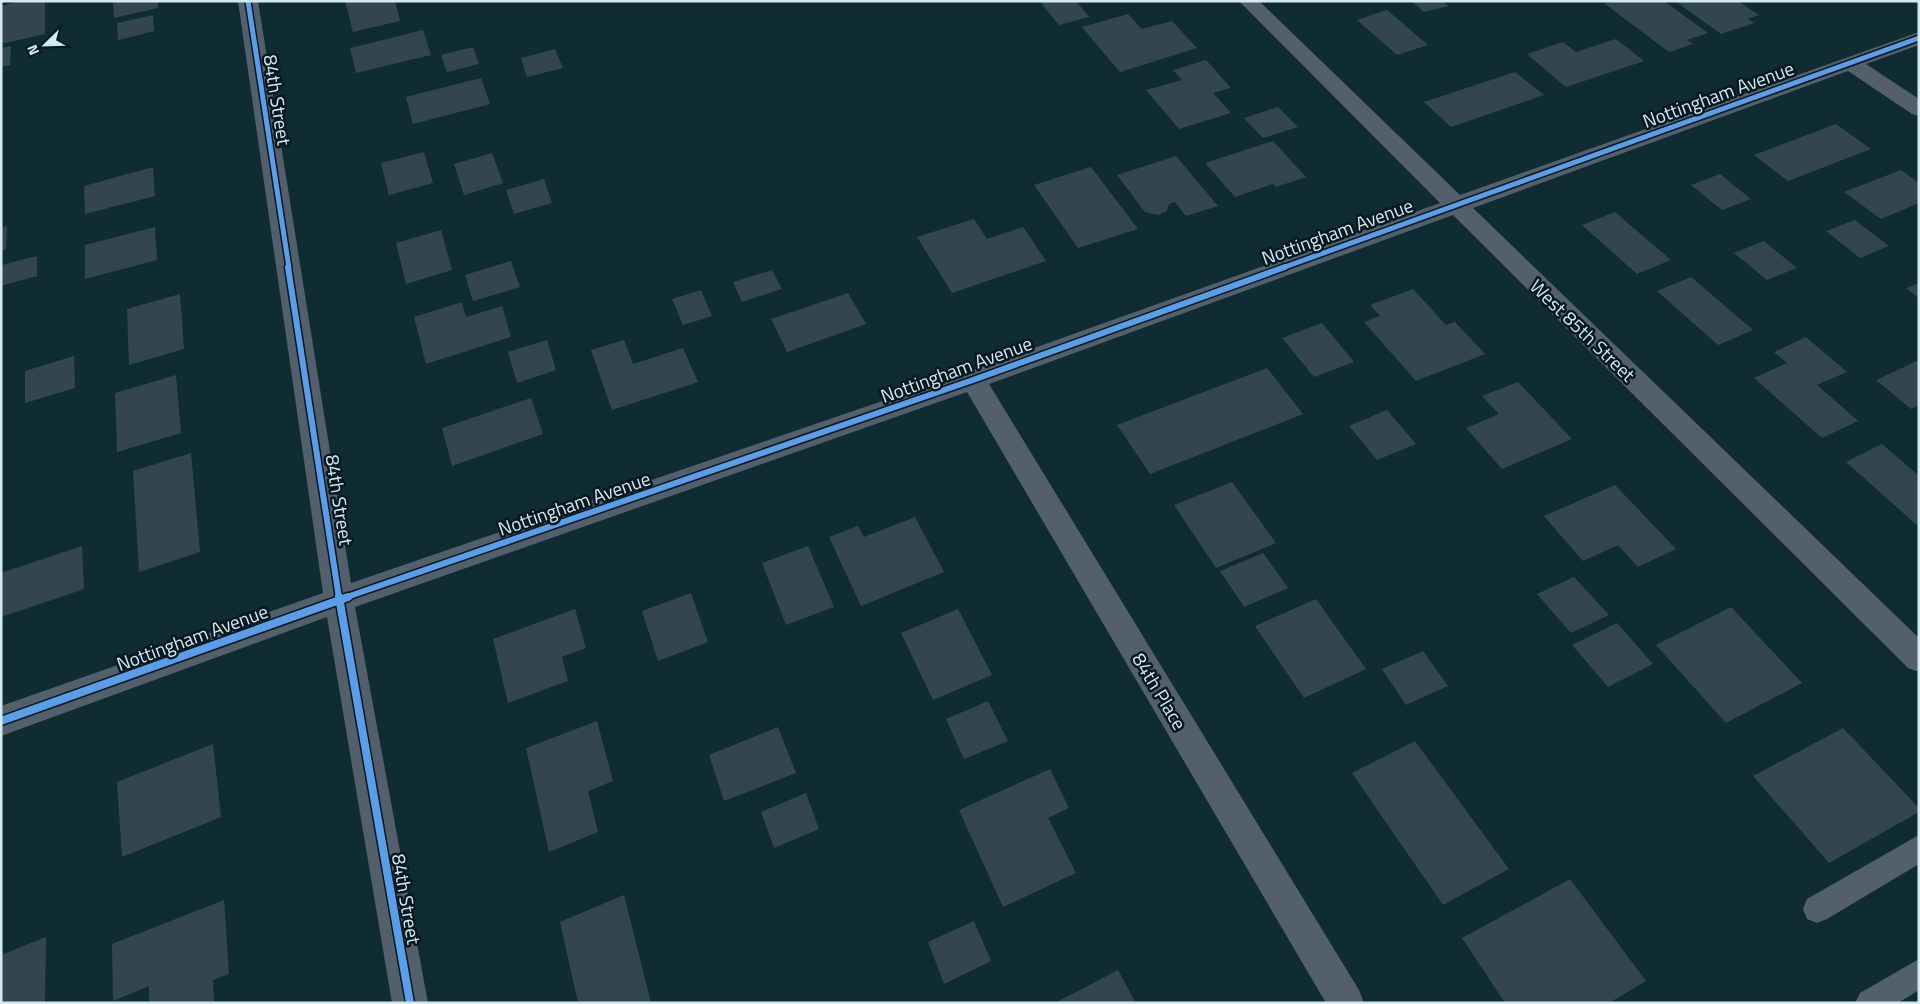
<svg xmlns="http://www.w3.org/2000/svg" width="1920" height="1004" font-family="'Titillium Web',sans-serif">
<rect width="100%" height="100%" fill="#102c33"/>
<!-- building -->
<path fill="#33464e" d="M21,1H45V34L1,44V6Z
M113,1H158V8L114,18Z
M345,1H395L400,21L353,32Z
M1047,1H1076L1089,17L1059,25L1041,3Z
M1411,1H1443L1448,6L1424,12Z
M1613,1H1664L1708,33L1687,40L1693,44L1669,52L1605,4Z
M1675,1H1738L1759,15L1748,19L1754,23L1721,34Z
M1387,10L1428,45L1397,55L1357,20Z
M1128,14L1142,29L1172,21L1197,48L1120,72L1082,27Z
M153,15L154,31L118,40L117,23Z
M423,30L431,55L356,73L350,48Z
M1616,39L1644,61L1566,87L1527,54L1563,42L1576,52Z
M11,46L10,65L1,67V48Z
M473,47L479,64L447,72L441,55Z
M555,49L563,68L527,77L521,58Z
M1206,60L1231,88L1213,93L1231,113L1179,129L1146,90L1182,80L1173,70Z
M1515,72L1544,95L1451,127L1424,102Z
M481,78L490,104L413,124L406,97Z
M1278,107L1298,127L1263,138L1244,118Z
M1836,124L1871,149L1788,181L1754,155Z
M1273,141L1306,177L1276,187L1273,184L1235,197L1205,163Z
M424,152L433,183L389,195L381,163Z
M492,153L503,183L464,195L454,164Z
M1176,156L1218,206L1186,216L1175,202L1169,204L1167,211L1158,215L1145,212L1117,175Z
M153,167L155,196L85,214L84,186Z
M1091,167L1138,229L1078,248L1034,185Z
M1901,170L1919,183V203L1881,219L1844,192Z
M1720,174L1751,199L1722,210L1691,185Z
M544,179L552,203L514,214L506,190Z
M1615,212L1671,260L1637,274L1582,225Z
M974,219L987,239L1023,227L1046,261L952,293L917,237Z
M1855,220L1889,246L1860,258L1826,231Z
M7,226L6,249L1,251V228Z
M155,227L157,260L85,279V245Z
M441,230L452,270L406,284L396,243Z
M1764,241L1797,268L1767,280L1734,253Z
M37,256V276L1,286L2,265Z
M511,261L520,287L473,301L465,275Z
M772,270L782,289L742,302L733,282Z
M1691,277L1753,330L1718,345L1657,291Z
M1919,283V298L1906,288Z
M1413,289L1446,325L1455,322L1485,354L1416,381L1364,322L1380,316L1370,305Z
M701,290L712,316L683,325L672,299Z
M848,293L866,324L787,352L771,319Z
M180,294L184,349L129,365L127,309Z
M462,302L466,317L502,306L511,337L426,364L414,317Z
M1322,323L1354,362L1314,377L1282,338Z
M1806,337L1847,372L1817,385L1858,421L1822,438L1754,378L1787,363L1774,352Z
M547,340L556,370L517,383L508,352Z
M624,340L633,364L683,348L698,382L612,410L591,350Z
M74,356L75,388L25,403V371Z
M1919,360V405L1911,409L1876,380Z
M1267,368L1303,414L1150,474L1117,425Z
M176,375L181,433L117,452L115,393Z
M1518,382L1572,439L1502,469L1466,428L1499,414L1482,396Z
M531,398L543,434L452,466L442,428Z
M1387,410L1416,444L1377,460L1349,426Z
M1882,444L1919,476V527L1846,462Z
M191,453L200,552L139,572L133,471Z
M1232,482L1276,543L1216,568L1174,505Z
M1615,485L1676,549L1638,567L1618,545L1583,561L1544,516Z
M915,517L944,572L861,606L829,537L858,526L864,537Z
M82,546L84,589L1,617V573Z
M808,546L834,607L786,625L762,563Z
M1263,553L1288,588L1244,607L1220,571Z
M1574,577L1609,615L1571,633L1537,594Z
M691,593L708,642L658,661L642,611Z
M1316,599L1366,669L1304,698L1255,626Z
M1731,607L1802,683L1726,723L1656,645Z
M575,609L586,648L562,657L568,681L508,703L493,639Z
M958,609L992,675L933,700L901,633Z
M1617,623L1653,664L1608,687L1572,645Z
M1423,651L1448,686L1406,705L1382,669Z
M988,701L1008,741L964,759L946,719Z
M597,721L613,781L588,791L598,832L549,852L526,748Z
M778,727L796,773L724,801L709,755Z
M1843,728L1919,808V812L1829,863L1753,776Z
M1415,741L1509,869L1443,905L1352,773Z
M213,744L221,817L122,857L117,782Z
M1050,769L1069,808L1048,818L1076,873L1003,907L959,810Z
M806,793L819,829L774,848L761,812Z
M1570,879L1646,981L1609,1003H1505L1462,938Z
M624,895L651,1003H578L560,922Z
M224,900L229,974L213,980L214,1003H149V986L113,1001L112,944Z
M974,921L991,961L944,984L928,942Z
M46,937L45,1003H1V955Z
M1118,970L1136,1003H1055Z"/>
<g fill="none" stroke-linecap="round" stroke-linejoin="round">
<!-- lane -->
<path fill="#545f6c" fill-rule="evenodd" d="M1919,835V864L1827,919L1817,923L1807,919L1803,909L1807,899Z
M1919,959V990L1898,1003H1855L1860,993Z"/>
<!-- street -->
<path fill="#545f6c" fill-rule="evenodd" d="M238,1H258L351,583L964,373L1440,203L1239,1H1259L1460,195L1919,32V45L1866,64L1919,99V116L1912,114L1848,71L1473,208L1919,638V672L1908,668L1453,215L989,384L1359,990L1364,1003H1326L967,392L355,607L428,1003H392L327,617L1,736V706L323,593Z"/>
<!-- cycleway-far2 casing -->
<g stroke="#07191f" stroke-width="8">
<path id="cycleway-far2" d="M248,1L289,268
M1282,268L1919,38"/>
</g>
<!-- cycleway-far1 casing -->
<g stroke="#07191f" stroke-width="9">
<path id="cycleway-far1" d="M288,267L339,598
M344,598L973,380L1285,267"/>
</g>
<!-- cycleway casing -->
<g stroke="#07191f" stroke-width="11">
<path id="cycleway" d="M339,597L410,1003
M1,721L348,597"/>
</g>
<!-- cycleway-far2 -->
<use href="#cycleway-far2" stroke="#5a9eea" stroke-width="5"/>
<!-- cycleway-far1 -->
<use href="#cycleway-far1" stroke="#5a9eea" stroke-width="6"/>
<!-- cycleway -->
<use href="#cycleway" stroke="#5a9eea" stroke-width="8"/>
</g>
<g text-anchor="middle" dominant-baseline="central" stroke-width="5" stroke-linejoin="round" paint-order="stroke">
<!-- street labels -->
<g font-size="19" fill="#d3eaf2" stroke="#07191f">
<text transform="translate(1718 94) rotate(-20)">Nottingham Avenue</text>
<text transform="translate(278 100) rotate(81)">84th Street</text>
<text transform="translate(1337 231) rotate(-20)">Nottingham Avenue</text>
<text transform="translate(1583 330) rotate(44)">West 85th Street</text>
<text transform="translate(956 369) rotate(-20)">Nottingham Avenue</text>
<text transform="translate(340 500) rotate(81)">84th Street</text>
<text transform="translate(574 503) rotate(-19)">Nottingham Avenue</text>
<text transform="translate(192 637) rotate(-20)">Nottingham Avenue</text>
<text transform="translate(1160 691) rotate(59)">84th Place</text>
<text transform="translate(407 899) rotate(80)">84th Street</text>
</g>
</g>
<!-- border -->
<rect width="1920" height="1004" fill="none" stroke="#d3eaf2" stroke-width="5"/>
<!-- north arrow -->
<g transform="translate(45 45) rotate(247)" stroke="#07191f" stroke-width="4" paint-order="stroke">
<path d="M0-4L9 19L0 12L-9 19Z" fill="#d3eaf2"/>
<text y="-8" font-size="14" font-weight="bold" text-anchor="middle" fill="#d3eaf2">N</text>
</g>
</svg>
